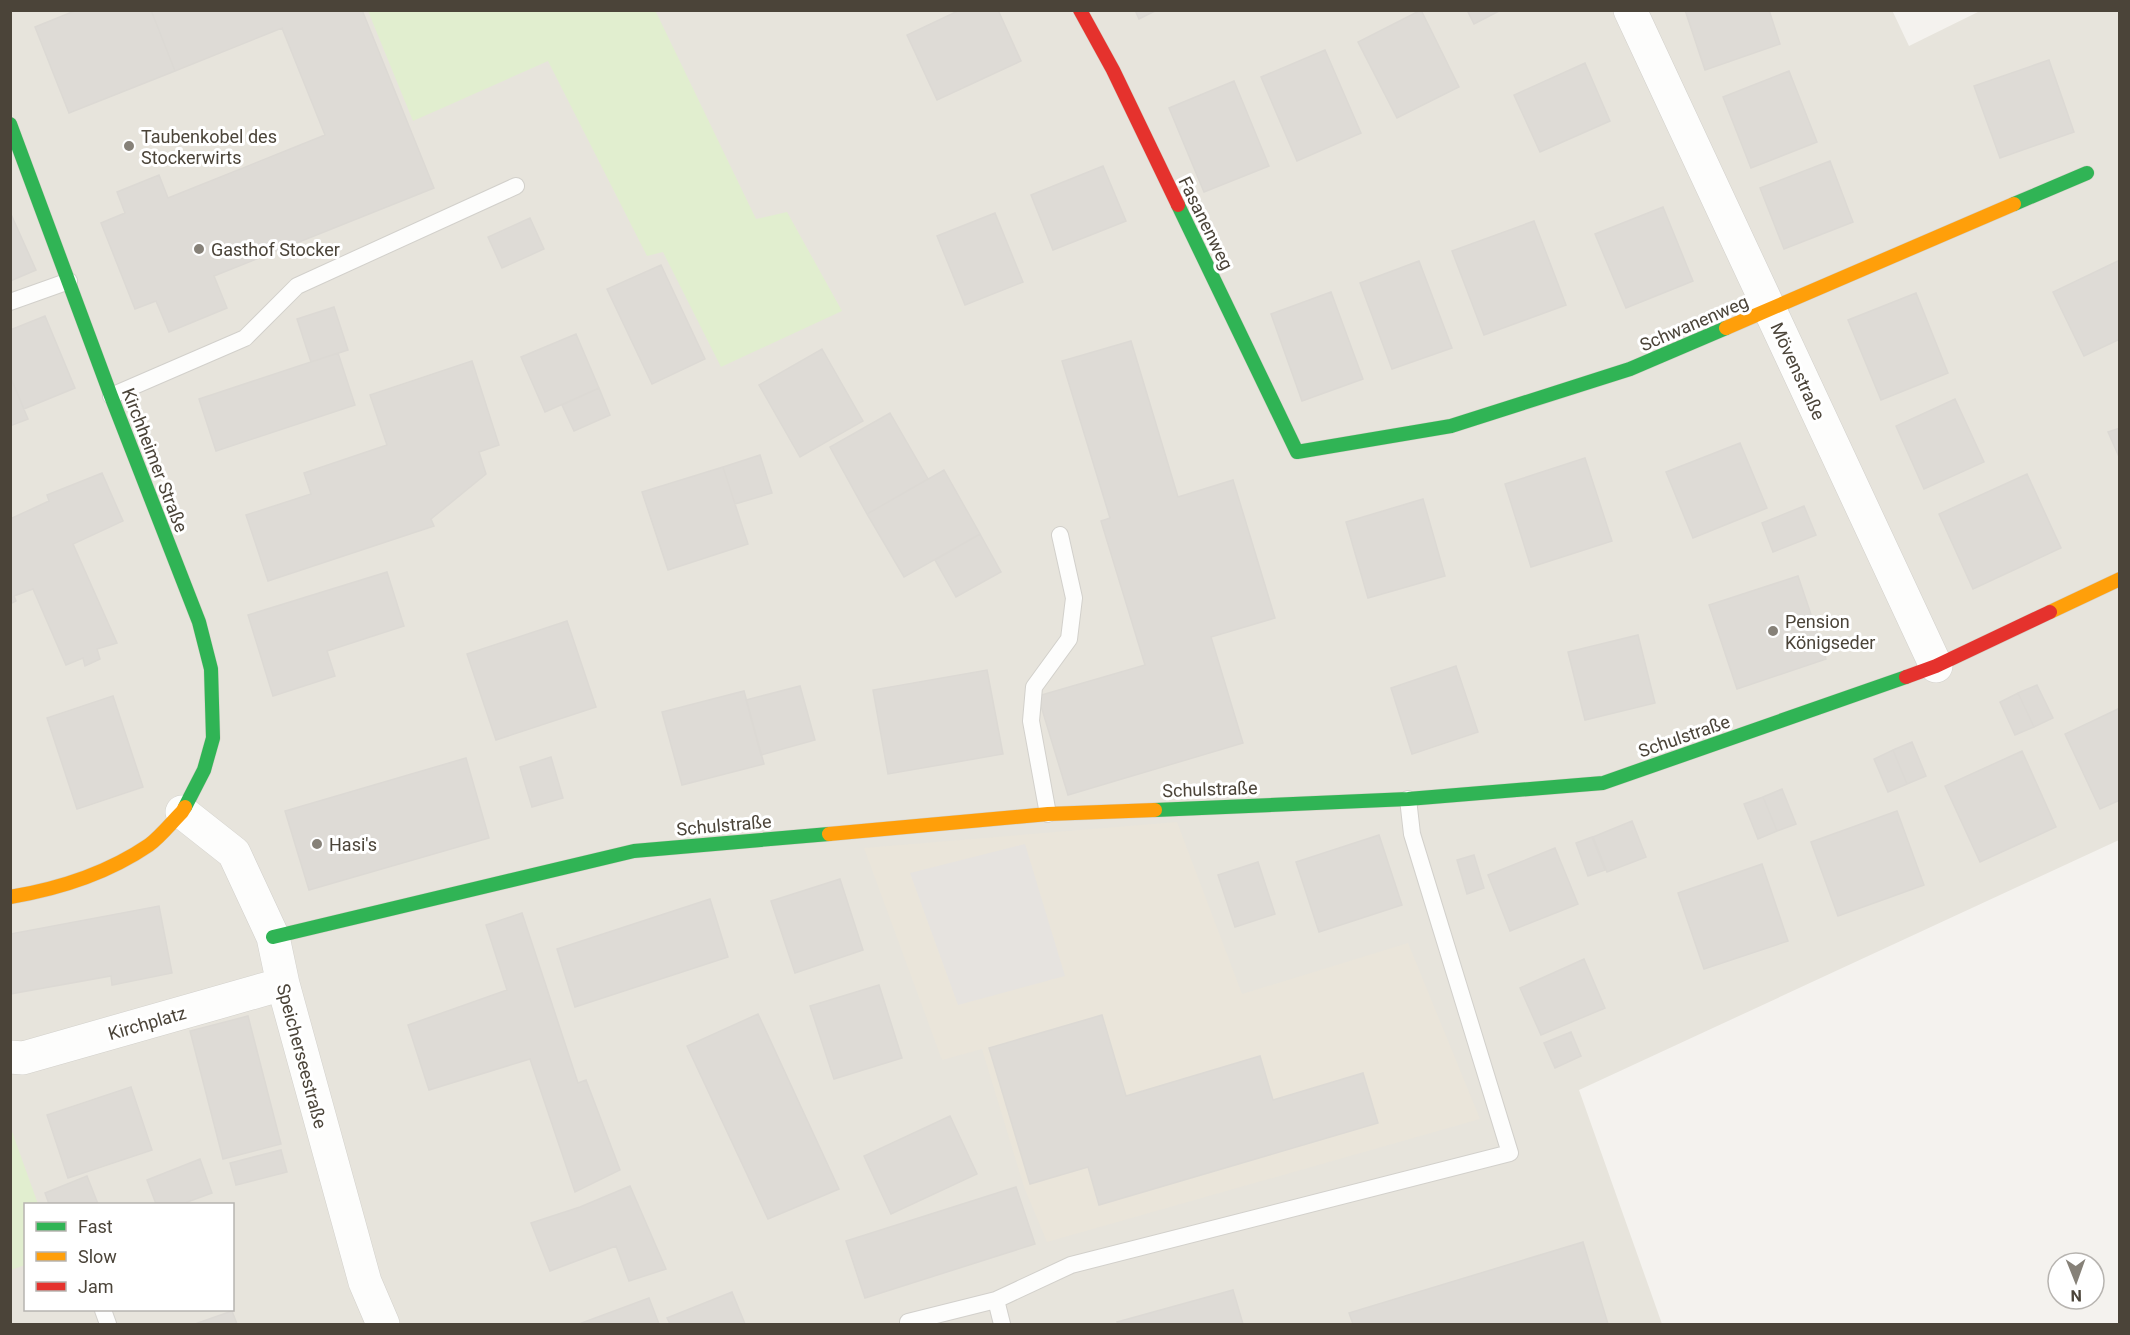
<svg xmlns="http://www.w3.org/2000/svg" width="2130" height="1335" font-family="Roboto,sans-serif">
<rect width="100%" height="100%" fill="#f4f2ee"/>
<!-- residential -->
<path fill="#e7e4dc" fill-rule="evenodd" d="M1892,10L1909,46L1980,11H2117L2120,16L2119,840L1579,1090L1662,1324H11L10,11ZM26,1204H232V1310H26Z"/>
<!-- education -->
<path fill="#eae5da" d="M1177,822L1242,994L1408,943L1480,1119L1047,1242L1024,1187L982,1049L942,1060L864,848Z"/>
<!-- green -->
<path fill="#e1eecf" d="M368,11H659L656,12L756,219L787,212L842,311L721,367L663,252L647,256L548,61L413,121Z
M10,1126L38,1204H26L25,1265L11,1270Z"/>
<!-- parking -->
<path fill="#e6e3df" d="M1025,844L1065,976L958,1005L910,873Z"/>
<!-- building -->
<path fill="#dedbd6" stroke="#dcd9d4" stroke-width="1.5" d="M77,10H151L175,71L69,113L35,27Z
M151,10H362L434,188L214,276L227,308L169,332L156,301L135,309L101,223L125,213L117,192L159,175L168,198L325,135L282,28L175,71Z
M960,10H998L1021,61L937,100L907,35Z
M1135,10H1157L1139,19Z
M1421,10L1459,87L1397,118L1358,42Z
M1467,10H1501L1474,24Z
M1685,10H1769L1780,44L1705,70Z
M1325,50L1361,133L1297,161L1261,77Z
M2049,60L2074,132L2000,158L1974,86Z
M1585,63L1610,121L1540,152L1514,95Z
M1789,71L1817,142L1751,168L1723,97Z
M1234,81L1269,166L1204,192L1169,108Z
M1830,161L1853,222L1784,249L1760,188Z
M1103,166L1126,221L1053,250L1031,195Z
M1663,207L1693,281L1626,308L1595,234Z
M10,212L36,270L10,281Z
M995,213L1023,282L965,305L937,236Z
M530,218L544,249L502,268L488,237Z
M1534,221L1566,305L1484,335L1452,251Z
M2120,260V339L2084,356L2053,292Z
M1419,261L1452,348L1392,369L1360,283Z
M661,265L705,359L652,384L607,289Z
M1331,292L1363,379L1302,401L1271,314Z
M1916,293L1948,373L1881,400L1848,320Z
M334,307L348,350L311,362L297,319Z
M45,316L75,388L24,409L10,376V330Z
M576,334L599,388L545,412L521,357Z
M1131,341L1178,497L1233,480L1275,618L1211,637L1243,743L1068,795L1038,696L1145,665L1101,521L1110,518L1062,361Z
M822,349L863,421L800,457L759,385Z
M338,353L355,405L216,451L199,399Z
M472,361L499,445L479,452L486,474L431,519L434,526L268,581L246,515L311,494L304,473L387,445L370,395Z
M10,376L28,419L10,426Z
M599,388L610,415L574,431L562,405Z
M1955,399L1984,462L1924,489L1896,426Z
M890,413L928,479L867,514L830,447Z
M2120,428V459L2108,432Z
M1740,443L1767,508L1693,538L1666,472Z
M760,455L772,493L735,504L723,467Z
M1585,458L1612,541L1531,567L1505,484Z
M723,467L748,544L668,570L642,492Z
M944,470L980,534L904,577L867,514Z
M102,473L123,521L73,544L117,643L97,649L100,659L85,666L83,658L66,665L33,589L14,596L16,601L10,604V519L49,501L47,495Z
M2027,474L2061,548L1973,589L1939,514Z
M1423,499L1445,576L1368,598L1346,522Z
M1804,506L1816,535L1773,552L1762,523Z
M980,534L1001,572L956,597L935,560Z
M387,572L404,626L327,651L335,676L273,696L248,615Z
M1798,576L1826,659L1737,689L1709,605Z
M567,621L596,707L496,740L467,654Z
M1638,635L1655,703L1585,720L1568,652Z
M1456,666L1478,732L1412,754L1391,688Z
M987,670L1003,754L888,774L873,690Z
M2037,685L2053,718L2034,727L2018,693Z
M800,686L815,740L761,755L746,700Z
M744,691L764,764L682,785L662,712Z
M2018,693L2034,727L2015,735L2000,702Z
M113,696L143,787L77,809L47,718Z
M2120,708V800L2100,809L2065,734Z
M1912,742L1926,776L1907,784L1893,750Z
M1893,750L1907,784L1888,792L1874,759Z
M2022,751L2056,827L1980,862L1945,786Z
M551,757L563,798L532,807L520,767Z
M466,758L489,838L309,890L285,811Z
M1782,789L1796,824L1777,831L1763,797Z
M1763,797L1777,831L1758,839L1744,804Z
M1897,811L1924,885L1838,916L1811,842Z
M1632,821L1646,857L1607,872L1593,837Z
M1379,835L1402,905L1319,932L1296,862Z
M1592,837L1605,870L1588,876L1576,843Z
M1555,848L1578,904L1510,931L1488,875Z
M1474,855L1484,888L1467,894L1457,860Z
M1258,862L1275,914L1235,927L1218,875Z
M1762,864L1788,941L1704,969L1678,893Z
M840,879L863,950L795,973L771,901Z
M710,899L728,957L575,1007L557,949Z
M159,906L172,973L112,985L111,976L10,994V934Z
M522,913L578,1083L586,1080L620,1170L575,1192L530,1059L429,1090L408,1025L507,990L486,925Z
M1584,959L1605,1008L1541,1035L1520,988Z
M879,985L902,1058L834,1079L810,1006Z
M758,1014L839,1189L768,1219L687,1046Z
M1102,1015L1126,1096L1260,1056L1273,1100L1363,1073L1378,1123L1099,1205L1088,1167L1030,1184L989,1048Z
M248,1016L281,1144L223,1159L190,1031Z
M1571,1032L1581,1056L1555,1068L1544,1043Z
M131,1087L152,1150L68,1178L47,1115Z
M950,1116L977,1174L891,1214L864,1156Z
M281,1150L287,1172L236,1185L230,1163Z
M200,1159L212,1193L182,1204H156L147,1180Z
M87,1176L98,1204H49L45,1193Z
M630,1186L666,1269L629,1281L616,1246L550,1271L531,1223L580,1207Z
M1016,1187L1035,1244L865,1298L846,1241Z
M1583,1242L1608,1324H1353L1349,1313Z
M1233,1290L1243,1324H1118L1117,1322Z
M732,1292L745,1324H670L667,1318Z
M649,1298L659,1324H579Z
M232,1311L237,1324H195Z"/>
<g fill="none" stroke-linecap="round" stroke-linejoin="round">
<!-- lane casing -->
<g stroke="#d2d0cb" stroke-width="18">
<path id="lane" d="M10,302L69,281
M111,396L245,338L297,286L516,186
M1048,814L1031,721L1034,687L1069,639L1074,598L1060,535
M996,1300L1002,1324
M103,1310L108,1324
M908,1322L996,1300L1071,1265L1510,1153L1412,834L1408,799"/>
</g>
<!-- street casing -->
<g stroke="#d2d0cb" stroke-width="34">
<path id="street" d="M1630,10L1936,666
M182,812L234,853L273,937L283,984L365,1282L383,1324
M10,1057L23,1058L283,984"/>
</g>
<!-- fast casing -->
<g stroke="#d3cfc5" stroke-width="15">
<path id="fast" d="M10,124L111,396L199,622L211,669L213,738L204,770L185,807
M2014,204L2087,173
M1178,205L1297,452L1451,426L1630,369L1726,328
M1155,810L1408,799L1603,783L1906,677
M273,937L634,851L829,834"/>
</g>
<!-- slow casing -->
<g stroke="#d3cfc5" stroke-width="15">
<path id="slow" d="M1726,328L2014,204
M2050,612L2120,579
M829,834L1048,814L1155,810
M10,897C58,889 108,873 149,845C161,836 171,823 182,812L185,807"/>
</g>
<!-- jam casing -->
<g stroke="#d3cfc5" stroke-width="15">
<path id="jam" d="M1080,10L1113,70L1178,205
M1906,677L1936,666L2050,612"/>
</g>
<!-- lane -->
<use href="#lane" stroke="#fdfdfc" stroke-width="16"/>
<!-- street -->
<use href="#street" stroke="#fdfdfc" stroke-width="33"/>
<!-- fast -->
<use href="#fast" stroke="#30b455" stroke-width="14"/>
<!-- slow -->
<use href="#slow" stroke="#ff9f0a" stroke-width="14"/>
<!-- jam -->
<use href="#jam" stroke="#e5322d" stroke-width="14"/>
</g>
<!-- markers -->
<g fill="#868178" stroke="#fff" stroke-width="2">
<circle cx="129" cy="146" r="6"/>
<circle cx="199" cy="249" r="6"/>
<circle cx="1773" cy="631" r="6"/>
<circle cx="317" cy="844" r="6"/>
</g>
<g text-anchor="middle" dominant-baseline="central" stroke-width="6" stroke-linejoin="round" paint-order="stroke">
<!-- poi labels -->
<g font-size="18" fill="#4b4439" stroke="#fff" text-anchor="start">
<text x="141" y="136">Taubenkobel des<tspan x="141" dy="21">Stockerwirts</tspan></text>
<text x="211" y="249">Gasthof Stocker</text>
<text x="1785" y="621">Pension<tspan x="1785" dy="21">Königseder</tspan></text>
<text x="329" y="844">Hasi's</text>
</g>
<!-- street labels -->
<g font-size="18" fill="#4b4439" stroke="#fff">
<text transform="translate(1206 223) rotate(64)">Fasanenweg</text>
<text transform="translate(1694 323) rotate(-23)">Schwanenweg</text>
<text transform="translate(1798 371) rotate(65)">Mövenstraße</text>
<text transform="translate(155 460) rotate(69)">Kirchheimer Straße</text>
<text transform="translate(1684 736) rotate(-19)">Schulstraße</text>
<text transform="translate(1210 789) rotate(-2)">Schulstraße</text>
<text transform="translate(724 825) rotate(-5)">Schulstraße</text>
<text transform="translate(147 1023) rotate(-16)">Kirchplatz</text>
<text transform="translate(302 1056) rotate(75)">Speicherseestraße</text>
</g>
</g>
<!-- border -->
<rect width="2130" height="1335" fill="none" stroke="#4b4439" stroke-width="24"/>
<!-- legend -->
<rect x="24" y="1203" width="210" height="108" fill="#ffffff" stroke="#b7b4b0" stroke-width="1.5"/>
<rect x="36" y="1222" width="30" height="9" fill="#30b455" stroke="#b7b4b0" stroke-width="1.5"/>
<text x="78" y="1233" font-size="18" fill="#4b4439">Fast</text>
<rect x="36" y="1252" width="30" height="9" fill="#ff9f0a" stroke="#b7b4b0" stroke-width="1.5"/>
<text x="78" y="1263" font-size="18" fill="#4b4439">Slow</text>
<rect x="36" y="1282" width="30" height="9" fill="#e5322d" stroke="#b7b4b0" stroke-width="1.5"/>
<text x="78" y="1293" font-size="18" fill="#4b4439">Jam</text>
<!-- north arrow -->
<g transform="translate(2076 1281) rotate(179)"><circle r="28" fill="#ffffff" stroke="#b7b4b0" stroke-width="1.5"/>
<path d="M0-4.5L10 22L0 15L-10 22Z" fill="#868178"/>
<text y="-9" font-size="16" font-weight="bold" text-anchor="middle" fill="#4b4439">N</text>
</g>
</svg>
